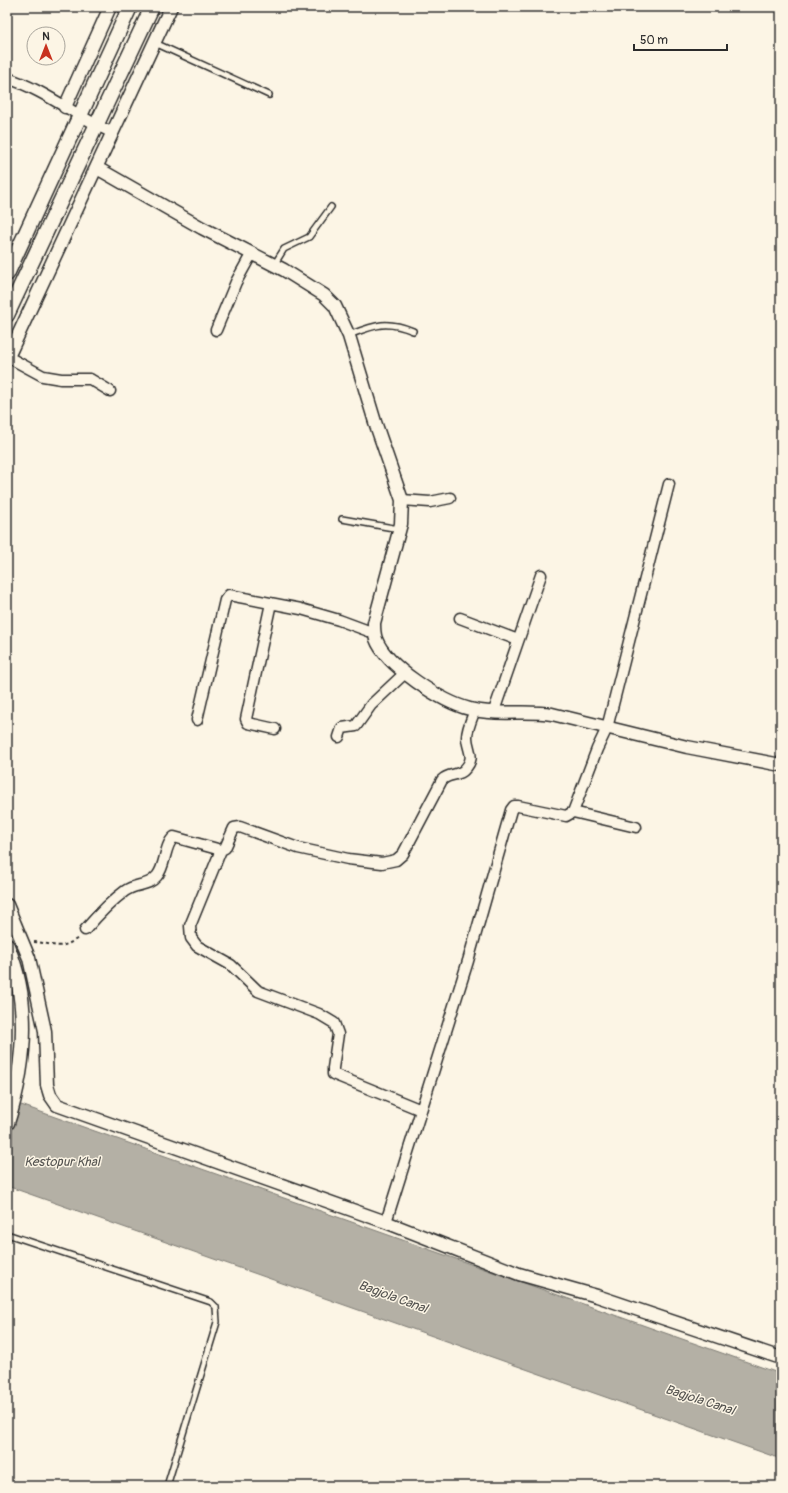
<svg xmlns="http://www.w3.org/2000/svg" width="788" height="1493" font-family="Pangolin,sans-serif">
<rect width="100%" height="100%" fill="#fcf5e5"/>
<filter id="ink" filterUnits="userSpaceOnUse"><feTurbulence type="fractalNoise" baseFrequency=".025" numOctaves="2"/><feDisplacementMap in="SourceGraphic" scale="8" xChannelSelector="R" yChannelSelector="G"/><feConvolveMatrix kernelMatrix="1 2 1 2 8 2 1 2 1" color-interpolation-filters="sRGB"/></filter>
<g filter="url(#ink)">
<!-- water -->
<path fill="#b4b0a5" stroke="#7d7b74" d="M7,1100L781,1374V1459L7,1186Z"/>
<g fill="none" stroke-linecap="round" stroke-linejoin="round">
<!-- service casing -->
<g stroke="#2b2b2b" stroke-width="8">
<path id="service" d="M155,43L269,95
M274,265L284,249L309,237L331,207
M349,335C375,325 386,320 413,331
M342,519L399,529
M7,1234L211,1302L216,1307L217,1322L167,1486"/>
</g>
<!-- minor casing -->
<g stroke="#2b2b2b" stroke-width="13">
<path id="minor" d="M7,78C45,90 77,117 113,133
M216,330L236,282L252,253
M8,357L43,376L61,379H90L110,391
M402,500L430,502L450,498
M271,603L246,719L248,723L275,729
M460,618L518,640
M494,711L541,575
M197,720L225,600L229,595L301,609L339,620L374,633
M339,737L342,728L356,726L371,705L405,673
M573,812L636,827
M221,850L190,926L191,938L197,946L231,965L258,991L319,1014L334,1023L338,1034L333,1068V1074L421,1110
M85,930C97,916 110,902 125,891C136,883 148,887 157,876C166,866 164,845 174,837L221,850L225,848L234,828L240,827L298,848L348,859L382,863L396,860L403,854L442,780C448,773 459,776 464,770C477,757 467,750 467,737C467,729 472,718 475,710
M386,1222L468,961L511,810L514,806H518L566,816L573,812L597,749L607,728L669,484"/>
</g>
<!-- tertiary casing -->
<g stroke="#2b2b2b" stroke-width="15">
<path id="tertiary" d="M65,107L110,7
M97,168L202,228L284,270L324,295L335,306L349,336L375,422L402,500L401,524L374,623C374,629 374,634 376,639C386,666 442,702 470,709C496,716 525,710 552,714L687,747L781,765
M7,359L171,7
M7,905L29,958L45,1031L47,1085L50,1095L57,1105L383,1221L519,1274L597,1296L781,1358"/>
</g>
<!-- secondary casing -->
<g stroke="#2b2b2b" stroke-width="17">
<path id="secondary" d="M7,274L130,7
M7,315L152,7
M7,946C31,1003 25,1066 7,1123"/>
</g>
<!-- path -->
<path stroke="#2b2b2b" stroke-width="2" stroke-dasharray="3 3" stroke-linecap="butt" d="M34,942C54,943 58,952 78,938"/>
<!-- service -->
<use href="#service" stroke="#fcf5e5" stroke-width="5"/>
<!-- minor -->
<use href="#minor" stroke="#fcf5e5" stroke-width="10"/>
<!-- tertiary -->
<use href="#tertiary" stroke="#fcf5e5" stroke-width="12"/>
<!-- secondary -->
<use href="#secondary" stroke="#fcf5e5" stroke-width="14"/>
</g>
</g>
<g text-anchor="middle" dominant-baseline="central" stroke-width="3" stroke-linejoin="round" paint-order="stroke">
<!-- water labels -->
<g font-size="13" font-style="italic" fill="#545350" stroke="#fcf5e5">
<text x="62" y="1162">Kestopur Khal</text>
<text transform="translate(393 1297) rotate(20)">Bagjola Canal</text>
<text transform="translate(700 1400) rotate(18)">Bagjola Canal</text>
</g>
</g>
<!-- margin -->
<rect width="788" height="1493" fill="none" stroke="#fcf5e5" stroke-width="24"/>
<rect x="12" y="12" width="764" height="1469" fill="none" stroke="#2b2b2b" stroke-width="1.5" filter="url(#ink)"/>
<!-- north arrow -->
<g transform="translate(46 46)"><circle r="19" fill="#fcf5e5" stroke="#a8a49b"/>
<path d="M0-3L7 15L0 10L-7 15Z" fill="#c8321e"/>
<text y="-6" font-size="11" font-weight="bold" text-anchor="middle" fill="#2b2b2b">N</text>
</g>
<!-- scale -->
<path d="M634 44v6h93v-6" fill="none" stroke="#2b2b2b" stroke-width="2"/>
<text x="640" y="44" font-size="12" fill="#2b2b2b" stroke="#fcf5e5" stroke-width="3" paint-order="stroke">50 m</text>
</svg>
